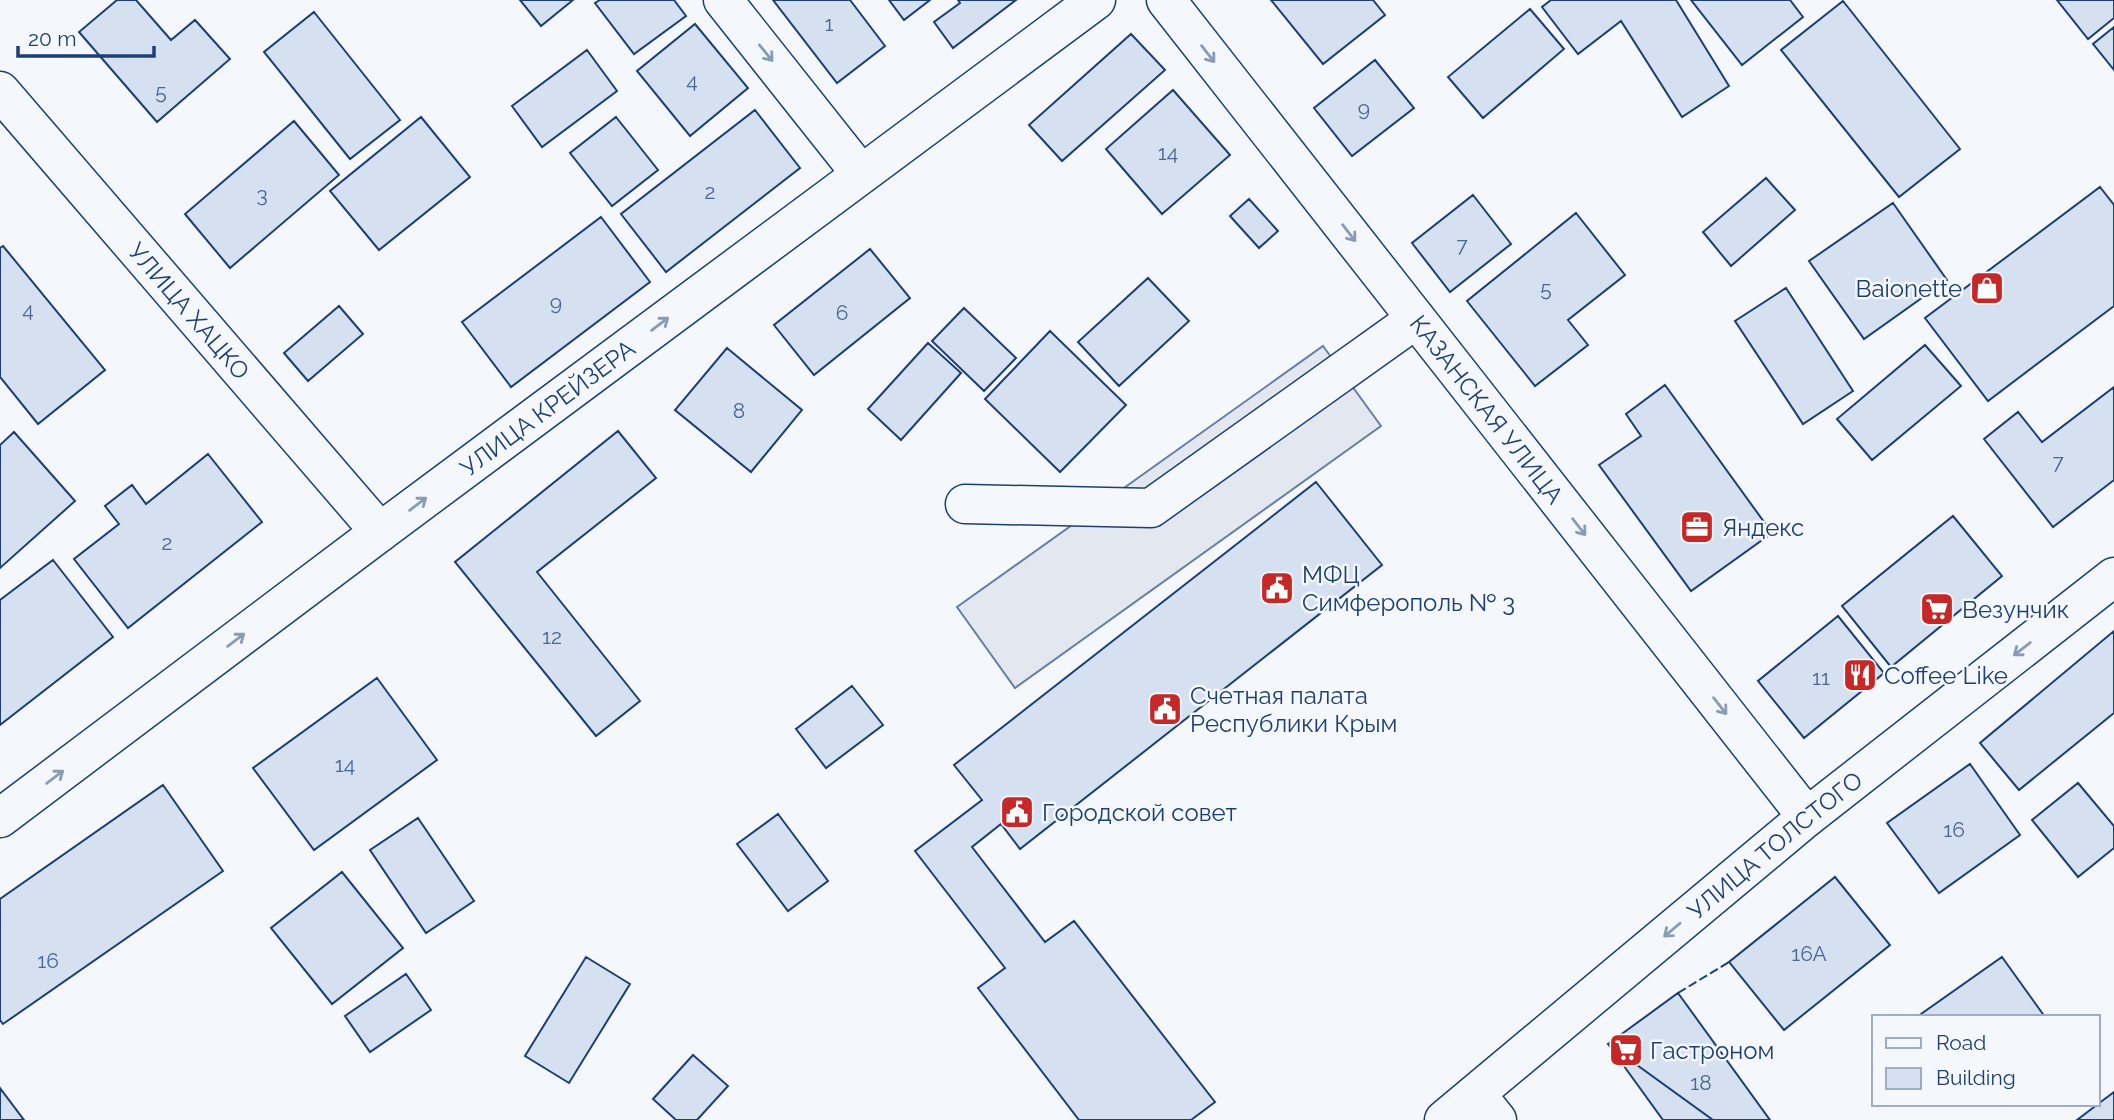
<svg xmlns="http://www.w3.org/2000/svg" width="2114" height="1120" font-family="Raleway,sans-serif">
<rect width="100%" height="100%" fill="#f4f7fb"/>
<!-- parking -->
<path fill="#e3e8f0" stroke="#687fa3" stroke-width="2" d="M1323,346L1381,426L1015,688L957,607Z"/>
<!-- building -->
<path fill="#d5e0f0" stroke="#1d3f73" stroke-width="2" d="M117,0H136L171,40L195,20L230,59L157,122L79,32Z
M520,0H573L541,26Z
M600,0H674L686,16L634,54L595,3Z
M773,0H850L885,46L837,83Z
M889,0H930L904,20Z
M958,0H1016L953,48L934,22L960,3Z
M1271,0H1373L1385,15L1323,64Z
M1551,0H1676L1729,86L1682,117L1621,21L1578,54L1542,7Z
M1691,0H1790L1803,17L1742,65Z
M2057,0H2114V18L2088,39Z
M1843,1L1960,149L1899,197L1781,50Z
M1530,9L1564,49L1483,118L1448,77Z
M314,12L400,120L350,159L264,52Z
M695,24L748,88L690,136L637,71Z
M2114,27V70L2093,44Z
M1131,34L1165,70L1062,161L1029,125Z
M587,50L617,91L542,147L512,106Z
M1375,60L1414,108L1352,156L1314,108Z
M1173,90L1230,155L1162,214L1106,149Z
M755,110L800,168L666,272L621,214Z
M421,117L470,177L379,250L330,191Z
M616,117L658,170L612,206L570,153Z
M294,121L339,175L230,268L185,214Z
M1766,178L1795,210L1731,266L1703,232Z
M2100,187L2114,205V306L1988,401L1925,318Z
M1473,195L1511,244L1450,292L1412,243Z
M1249,199L1278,231L1259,248L1230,216Z
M1893,203L1947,280L1864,339L1809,261Z
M1576,213L1625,275L1568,320L1588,345L1535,386L1467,301Z
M601,217L650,282L511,387L462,322Z
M3,246L105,370L38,424L0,377V248Z
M870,249L910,298L814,375L774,325Z
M1148,278L1189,321L1119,386L1078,342Z
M1786,288L1853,391L1803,424L1735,321Z
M339,306L363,334L308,381L284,353Z
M964,308L1016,358L984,391L932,341Z
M1050,331L1126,405L1060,472L985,399Z
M928,343L961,373L901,440L868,409Z
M1925,345L1961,386L1872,460L1837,419Z
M727,348L802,410L751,472L675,410Z
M1665,385L1772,533L1691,591L1599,465L1641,436L1626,414Z
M2114,387V480L2053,527L1984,439L2018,412L2042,442Z
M618,431L656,478L537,572L640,701L596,736L455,562Z
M14,432L75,501L0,568V445Z
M208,454L262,522L128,628L74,559L119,524L105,506L132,485L146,504Z
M1316,482L1382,565L1020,849L1001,824L972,847L1045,942L1074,921L1215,1102L1191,1120H1079L978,988L1005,968L915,851L982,800L954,765Z
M1953,516L2002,576L1891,667L1842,606Z
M53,560L113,637L0,725V600Z
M1838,616L1884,673L1804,738L1758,681Z
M2114,631V713L2019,790L1980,743Z
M377,678L437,760L314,850L253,768Z
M852,686L883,725L826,768L796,729Z
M1970,764L2020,835L1939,893L1887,823Z
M2078,783L2114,826V848L2078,877L2032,820Z
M163,785L223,871L3,1024L0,1020V899Z
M778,814L828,881L788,911L737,844Z
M418,818L474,901L426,933L370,850Z
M342,872L403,948L332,1004L271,928Z
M1835,877L1890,945L1784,1030L1729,962Z
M586,957L630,984L569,1083L525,1056Z
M2002,957L2045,1017H1923L1921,1014Z
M406,974L431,1010L370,1052L345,1016Z
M1678,993L1770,1120H1713L1608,1044Z
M1608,1044L1713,1120H1663Z
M693,1055L728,1086L697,1120H676L653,1099Z
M0,1088L24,1120H0Z
M2114,1092V1120H2077L2098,1104Z"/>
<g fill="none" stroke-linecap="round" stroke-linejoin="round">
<!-- minor casing -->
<g stroke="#1d3f73" stroke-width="41">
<g id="minor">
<path d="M723,0L861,174"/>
<path id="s1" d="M1166,0L1807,817"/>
<path id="s2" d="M0,91L380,532"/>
<path d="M965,504L1151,508L1416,319"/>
<path id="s3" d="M0,818L380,532L1096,0"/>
<path d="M1477,1095L1497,1120"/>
</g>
</g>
<!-- major casing -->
<g stroke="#1d3f73" stroke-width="41">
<g id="major">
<path id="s4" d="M1444,1120L1807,817L2114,577"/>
</g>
</g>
<!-- minor -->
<use href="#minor" stroke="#f4f7fb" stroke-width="38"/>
<!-- major -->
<use href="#major" stroke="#f4f7fb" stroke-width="38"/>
<!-- fence -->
<path stroke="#1d3f73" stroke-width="2" stroke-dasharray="9 3.5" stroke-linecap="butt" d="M1678,993L1729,962"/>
</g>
<!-- one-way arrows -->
<defs><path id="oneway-shaft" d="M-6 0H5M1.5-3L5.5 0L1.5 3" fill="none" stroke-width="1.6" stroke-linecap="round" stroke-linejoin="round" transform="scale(1.75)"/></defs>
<g stroke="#889bb7">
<use href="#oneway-shaft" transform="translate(766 53) rotate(51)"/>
<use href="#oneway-shaft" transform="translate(1208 54) rotate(52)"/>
<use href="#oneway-shaft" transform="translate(1349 233) rotate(52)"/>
<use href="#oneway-shaft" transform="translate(660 324) rotate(-37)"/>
<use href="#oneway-shaft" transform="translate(418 504) rotate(-37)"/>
<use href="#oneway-shaft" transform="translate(1579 527) rotate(52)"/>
<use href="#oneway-shaft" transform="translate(236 640) rotate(-37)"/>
<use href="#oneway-shaft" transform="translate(2022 649) rotate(142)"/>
<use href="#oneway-shaft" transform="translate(1720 706) rotate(52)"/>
<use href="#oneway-shaft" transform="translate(55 777) rotate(-37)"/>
<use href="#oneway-shaft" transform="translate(1672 930) rotate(140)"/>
</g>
<!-- icons -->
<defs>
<g id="shop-square" transform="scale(1.75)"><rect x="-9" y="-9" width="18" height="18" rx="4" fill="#c62828" stroke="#f4f7fb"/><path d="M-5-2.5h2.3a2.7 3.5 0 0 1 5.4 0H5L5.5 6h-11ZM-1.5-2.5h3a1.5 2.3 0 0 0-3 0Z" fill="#fff"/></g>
<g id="office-square" transform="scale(1.75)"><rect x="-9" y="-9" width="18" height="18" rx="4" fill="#c62828" stroke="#f4f7fb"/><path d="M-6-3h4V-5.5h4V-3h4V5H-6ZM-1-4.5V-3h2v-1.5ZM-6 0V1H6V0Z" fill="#fff"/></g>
<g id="civic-square" transform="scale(1.75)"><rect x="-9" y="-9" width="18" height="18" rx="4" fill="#c62828" stroke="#f4f7fb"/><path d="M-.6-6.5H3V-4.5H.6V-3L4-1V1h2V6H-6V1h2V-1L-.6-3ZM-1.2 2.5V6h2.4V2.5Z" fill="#fff"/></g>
<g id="supermarket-square" transform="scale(1.75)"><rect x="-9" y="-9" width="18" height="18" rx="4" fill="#c62828" stroke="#f4f7fb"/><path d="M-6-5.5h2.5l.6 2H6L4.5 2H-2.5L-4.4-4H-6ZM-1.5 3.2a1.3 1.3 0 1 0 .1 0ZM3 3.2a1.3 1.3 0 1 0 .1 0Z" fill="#fff"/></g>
<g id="restaurant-square" transform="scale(1.75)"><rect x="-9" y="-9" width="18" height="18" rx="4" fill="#c62828" stroke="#f4f7fb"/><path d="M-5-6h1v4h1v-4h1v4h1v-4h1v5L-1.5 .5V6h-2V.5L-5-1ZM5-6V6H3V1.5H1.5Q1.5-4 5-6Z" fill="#fff"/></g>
</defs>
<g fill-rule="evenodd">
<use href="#shop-square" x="1987" y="288"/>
<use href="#office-square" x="1697" y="527"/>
<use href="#civic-square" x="1277" y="588"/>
<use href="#supermarket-square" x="1937" y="609"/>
<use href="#restaurant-square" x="1860" y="675"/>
<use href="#civic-square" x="1165" y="709"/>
<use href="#civic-square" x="1017" y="812"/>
<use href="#supermarket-square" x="1626" y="1050"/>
</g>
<g text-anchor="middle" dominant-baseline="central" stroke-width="5" stroke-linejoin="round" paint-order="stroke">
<!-- number labels -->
<g font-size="21" fill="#4b6792">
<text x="829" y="23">1</text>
<text x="692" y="80">4</text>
<text x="161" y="91">5</text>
<text x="1364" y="108">9</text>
<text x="1168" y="152">14</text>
<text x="710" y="191">2</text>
<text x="262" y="194">3</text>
<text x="1462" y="244">7</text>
<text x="1546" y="288">5</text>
<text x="556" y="302">9</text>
<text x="28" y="309">4</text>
<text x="842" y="312">6</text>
<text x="739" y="410">8</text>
<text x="2058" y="461">7</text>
<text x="167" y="542">2</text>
<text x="552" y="636">12</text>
<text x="1821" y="677">11</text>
<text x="345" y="764">14</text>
<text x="1954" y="829">16</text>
<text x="1809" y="953">16А</text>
<text x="48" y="960">16</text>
<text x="1701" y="1082">18</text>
</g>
<!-- poi labels -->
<g font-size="24" fill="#1d3f73" stroke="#f4f7fb" text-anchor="start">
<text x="1962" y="288" text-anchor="end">Baionette</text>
<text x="1722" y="527">Яндекс</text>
<text x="1302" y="574">МФЦ<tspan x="1302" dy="28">Симферополь № 3</tspan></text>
<text x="1962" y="609">Везунчик</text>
<text x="1884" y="675">Coffee Like</text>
<text x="1190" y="695">Счетная палата<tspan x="1190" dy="28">Республики Крым</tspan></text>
<text x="1042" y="812">Городской совет</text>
<text x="1650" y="1050">Гастроном</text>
</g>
<!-- street labels -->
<g font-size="24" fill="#1d3f73" stroke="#f4f7fb">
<text stroke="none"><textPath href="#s2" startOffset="290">УЛИЦА ХАЦКО</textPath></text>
<text stroke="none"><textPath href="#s3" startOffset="684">УЛИЦА КРЕЙЗЕРА</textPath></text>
<text stroke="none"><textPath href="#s1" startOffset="520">КАЗАНСКАЯ УЛИЦА</textPath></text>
<text stroke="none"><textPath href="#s4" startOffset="430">УЛИЦА ТОЛСТОГО</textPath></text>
</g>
</g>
<!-- legend -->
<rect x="1872" y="1015" width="228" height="91" fill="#f4f7fb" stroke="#9eadc5" stroke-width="2"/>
<rect x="1886" y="1038" width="35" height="10" fill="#f4f7fb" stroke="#9eadc5" stroke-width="2"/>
<text x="1936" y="1050" font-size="21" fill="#1d3f73">Road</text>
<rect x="1886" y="1068" width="35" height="21" fill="#d5e0f0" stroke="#9eadc5" stroke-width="2"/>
<text x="1936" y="1085" font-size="21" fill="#1d3f73">Building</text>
<!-- scale -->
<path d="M18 46v10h136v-10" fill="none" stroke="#1d3f73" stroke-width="3.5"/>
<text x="28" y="46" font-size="21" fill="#1d3f73" stroke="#f4f7fb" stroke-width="5" paint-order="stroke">20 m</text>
</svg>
